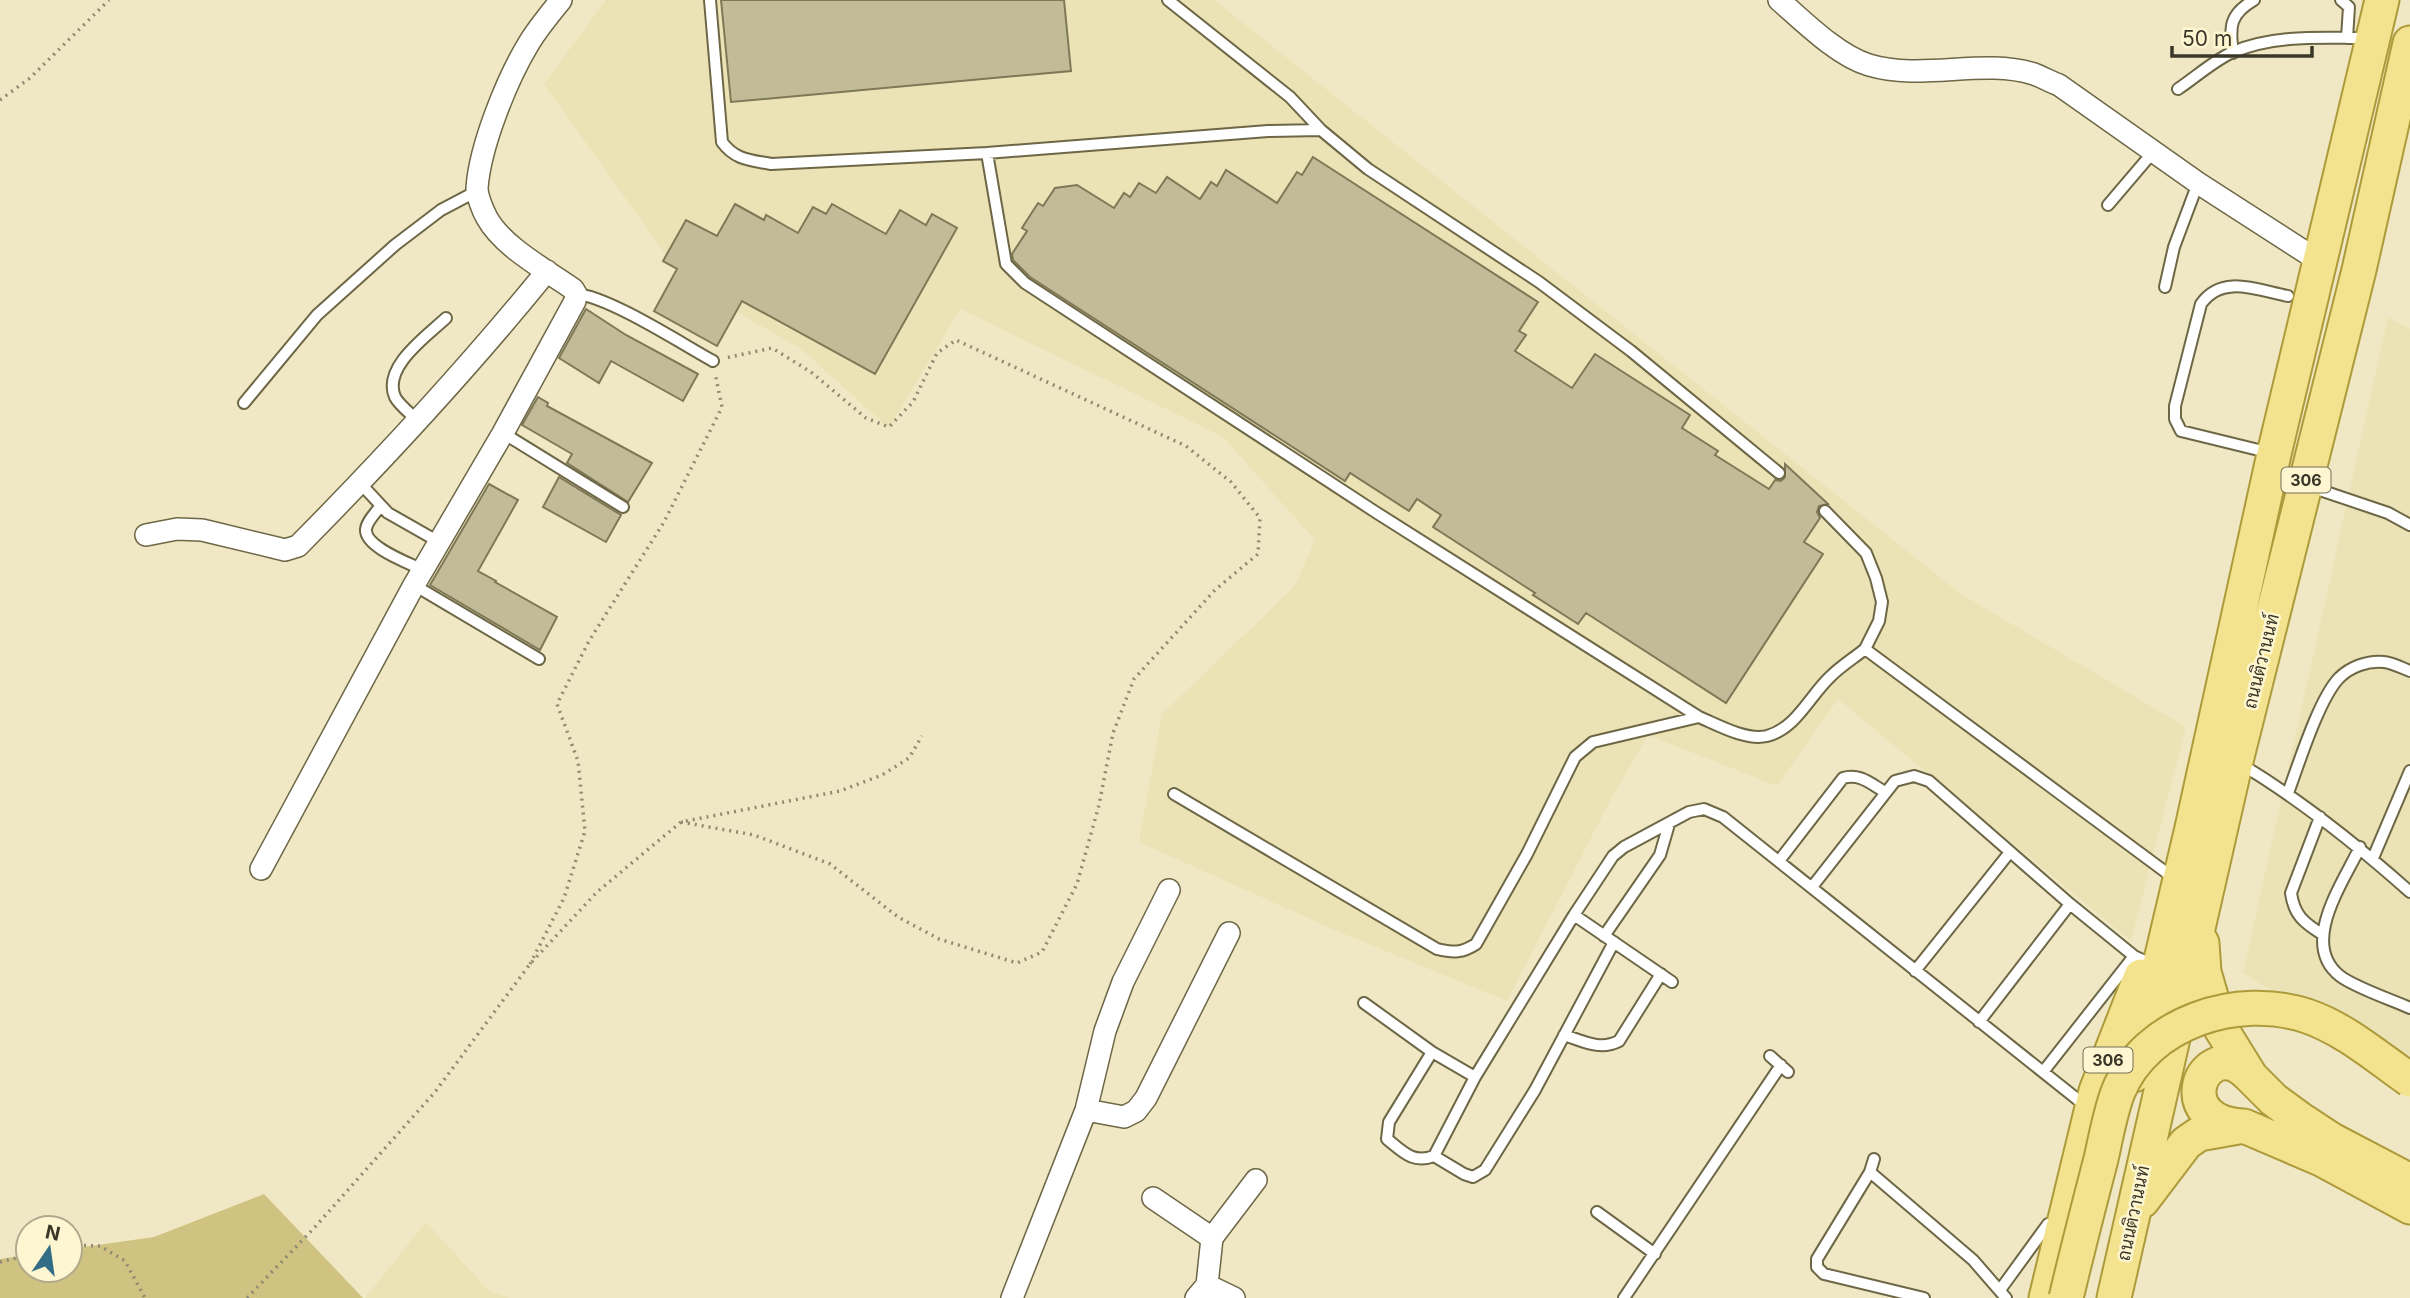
<svg xmlns="http://www.w3.org/2000/svg" width="2410" height="1298" font-family="Inter,Sarabun,sans-serif">
<rect width="100%" height="100%" fill="#f0e8c4"/>
<!-- built -->
<path fill="#ebe2b5" d="M606,0H1214L1961,594L2186,727L2131,941L1838,699L1777,786L1648,735L1611,799L1507,1001L1337,931L1139,842L1162,714L1295,586L1315,540L1222,436L960,309L889,428L800,348L686,283L544,84Z
M2388,317L2410,329V1079L2343,1034L2243,973Z
M426,1222L488,1290L509,1298H365Z"/>
<!-- green -->
<path fill="#d0c281" d="M264,1194L363,1298H0V1259L28,1255V1270H70V1249L154,1237Z"/>
<!-- building -->
<path fill="#c2bb97" stroke="#7f7857" stroke-width="2" d="M721,0H1064L1071,71L731,102Z
M1313,157L1538,302L1519,331L1526,335L1515,351L1572,388L1595,354L1690,415L1682,428L1718,451L1715,455L1769,489L1775,480L1781,481L1785,477V464L1828,504L1819,506L1817,512L1820,518L1804,542L1823,554L1726,703L1586,613L1578,624L1533,595L1535,593L1433,527L1441,515L1417,499L1409,511L1350,473L1345,481L1030,277L1013,260L1012,254L1027,231L1022,228L1038,203L1043,206L1055,188L1077,185L1114,208L1124,193L1130,197L1139,183L1156,193L1167,177L1200,199L1211,182L1217,186L1226,170L1277,203L1297,172L1302,175Z
M735,204L764,220L766,215L798,233L813,207L826,214L832,204L886,234L900,210L926,225L932,214L957,228L875,374L742,301L717,346L654,311L677,269L663,261L686,220L717,236Z
M586,309L626,335L698,374L683,401L611,361L599,383L559,358Z
M538,397L548,403L547,406L652,463L628,502L567,463L572,454L522,425Z
M559,477L621,515L606,542L543,507Z
M489,484L518,500L478,571L496,581L495,582L557,617L540,650L430,585Z"/>
<g fill="none" stroke-linecap="round" stroke-linejoin="round">
<!-- service casing -->
<g stroke="#6d6746" stroke-width="14">
<path id="service" d="M710,0L722,142C735,160 750,160 771,164L987,153L1268,131L1321,130L1368,169L1539,282L1631,351L1779,473
M1168,0L1290,97L1321,130
M2341,0L2349,7L2347,38
M2233,53C2229,26 2230,14 2254,0
M2178,89C2196,77 2213,61 2233,52C2276,34 2323,38 2369,38
M987,153L1006,264L1025,283L1377,513L1699,717C1718,725 1746,741 1767,736C1797,728 1810,695 1831,676C1841,666 1854,658 1865,649
M2108,205L2154,151
M2165,287L2174,247L2198,183
M576,294C608,296 682,344 713,361
M244,403L317,315L395,245L441,210L477,191
M418,421C411,414 399,405 395,397C382,367 427,336 446,318
M503,433L623,507
M2271,453L2181,431L2175,419V406L2201,304C2222,274 2257,290 2288,296
M360,483L388,513L439,542
M2308,486L2388,513L2410,525
M381,506C376,512 367,521 366,529C364,547 409,563 423,570
M1825,511L1866,553L1876,578L1882,602L1879,621L1865,649L2175,879
M414,585L539,659
M2239,763C2301,800 2356,844 2410,892
M2288,793C2299,763 2319,699 2339,678C2350,667 2368,660 2384,662C2393,663 2402,668 2410,671
M1174,794L1437,949C1454,953 1462,953 1476,944L1527,854L1575,757L1593,742L1699,717
M2320,817L2291,893C2294,915 2304,923 2322,934
M2360,847C2343,883 2299,944 2340,976C2354,987 2392,1000 2410,1008
M2373,858L2410,771
M1779,861L1843,778C1860,773 1871,784 1885,792
M1812,887L1895,781L1914,776L1929,781L2070,904L2134,956L2147,962
M1574,915L1672,982
M1604,936L1660,855L1669,824
M1915,971L2010,852
M1364,1003L1432,1052L1475,1077L1574,915L1613,856L1624,847L1689,812L1704,809L1723,817L2087,1107
M1979,1022L2070,904
M1564,1035C1583,1041 1600,1051 1619,1041L1661,974
M1432,1052L1389,1122L1387,1139C1403,1152 1413,1164 1434,1156L1475,1077
M1770,1056L1788,1072
M2043,1072L2134,956
M1434,1156L1464,1174L1473,1177L1485,1170L1535,1090L1614,942
M1874,1159L1870,1172L1817,1259V1267L1824,1274L1924,1298
M1870,1172L1973,1260L2006,1298
M1597,1212L1655,1254
M2000,1290L2048,1224
M1624,1298L1781,1065"/>
</g>
<!-- minor casing -->
<g stroke="#6d6746" stroke-width="24">
<path id="minor" d="M1779,0C1803,21 1838,56 1869,65C1922,81 1983,58 2034,74C2042,77 2051,82 2059,85L2198,183L2319,261
M146,535L177,529L202,530L285,550L298,546C385,458 469,367 547,271
M261,869L414,585L503,433L575,301L576,294L573,289C546,270 503,247 487,218C483,211 477,196 477,188C480,146 507,79 529,43C538,28 550,14 561,0
M1086,1110L1124,1117L1136,1111L1146,1098L1229,933
M1153,1198L1212,1238L1207,1285L1196,1298
M1212,1238L1256,1180
M1207,1285L1234,1298
M1012,1298L1086,1110L1105,1031L1123,982L1169,890"/>
</g>
<!-- primary casing -->
<g stroke="#ad9a3a" stroke-width="37">
<path id="primary" d="M2202,943L2204,972L2220,1027L2251,1077L2274,1100L2300,1119L2332,1140L2410,1181
M2134,1075L2192,828L2274,454L2382,0
M2241,1126C2176,1121 2197,1053 2233,1064C2240,1066 2246,1072 2251,1077
M2142,1201L2186,1143L2199,1134L2244,1126L2321,1159L2410,1207
M2046,1298L2096,1091L2141,976
M2114,1298L2236,761L2359,270L2410,43"/>
</g>
<!-- path -->
<path stroke="#8f8a72" stroke-width="3.5" stroke-dasharray="2 5" stroke-linecap="butt" d="M0,100L30,78L109,0
M681,822L754,835L830,864L898,917L939,939L1017,963L1042,952L1077,884L1099,805L1113,733L1134,679L1215,590L1258,554L1260,518L1231,482L1186,446L956,340L937,353L913,402L889,427L866,418L811,372L772,348L725,358
M530,964L564,898L585,831L578,761L557,704L589,641L664,522L722,407L715,373
M70,1245L100,1246L125,1261L145,1298
M0,1262L28,1255
M247,1298L315,1227L435,1092L530,964L597,892L681,822L840,791L882,775L909,758L922,736"/>
<!-- service -->
<use href="#service" stroke="#fff" stroke-width="10"/>
<!-- minor -->
<use href="#minor" stroke="#fff" stroke-width="21"/>
<!-- primary -->
<use href="#primary" stroke="#f3e38e" stroke-width="33"/>
<!-- primary-bridge casing -->
<g stroke="#ad9a3a" stroke-width="37" stroke-linecap="butt">
<path id="primary-bridge" d="M2066,1298C2077,1252 2089,1205 2101,1159C2106,1137 2110,1113 2118,1092C2146,1022 2238,993 2307,1016C2345,1029 2377,1057 2410,1080"/>
</g>
<!-- primary-bridge -->
<use href="#primary-bridge" stroke="#f3e38e" stroke-width="33"/>
</g>
<g text-anchor="middle" dominant-baseline="central" stroke-width="5" stroke-linejoin="round" paint-order="stroke">
<!-- shield labels -->
<g fill="#fdf6d1" stroke="#74705b" stroke-width="2">
<rect x="2281.5" y="467.5" width="49" height="25" rx="5"/>
<rect x="2083.5" y="1047.5" width="49" height="25" rx="5"/>
</g>
<g font-size="16" font-weight="bold" fill="#3a3729">
<text x="2306" y="480">306</text>
<text x="2108" y="1060">306</text>
</g>
<!-- street labels -->
<g font-size="18" fill="#3a3729" stroke="#fdf6d1">
<text transform="translate(2261 661) rotate(-76)">ถนนติวานนท์</text>
<text transform="translate(2133 1213) rotate(-78)">ถนนติวานนท์</text>
</g>
</g>
<!-- north arrow -->
<g transform="translate(49 1249) rotate(13)"><circle r="33" fill="#fdf6d1" stroke="#afaa8e" stroke-width="2"/>
<path d="M0-5L12 26L0 18L-12 26Z" fill="#326c85"/>
<text y="-10" font-size="19" font-weight="bold" text-anchor="middle" fill="#3a3729">N</text>
</g>
<!-- scale -->
<path d="M2172 46v10h140v-10" fill="none" stroke="#3a3729" stroke-width="3.5"/>
<text x="2182" y="46" font-size="21" fill="#3a3729" stroke="#fdf6d1" stroke-width="5" paint-order="stroke">50 m</text>
</svg>
